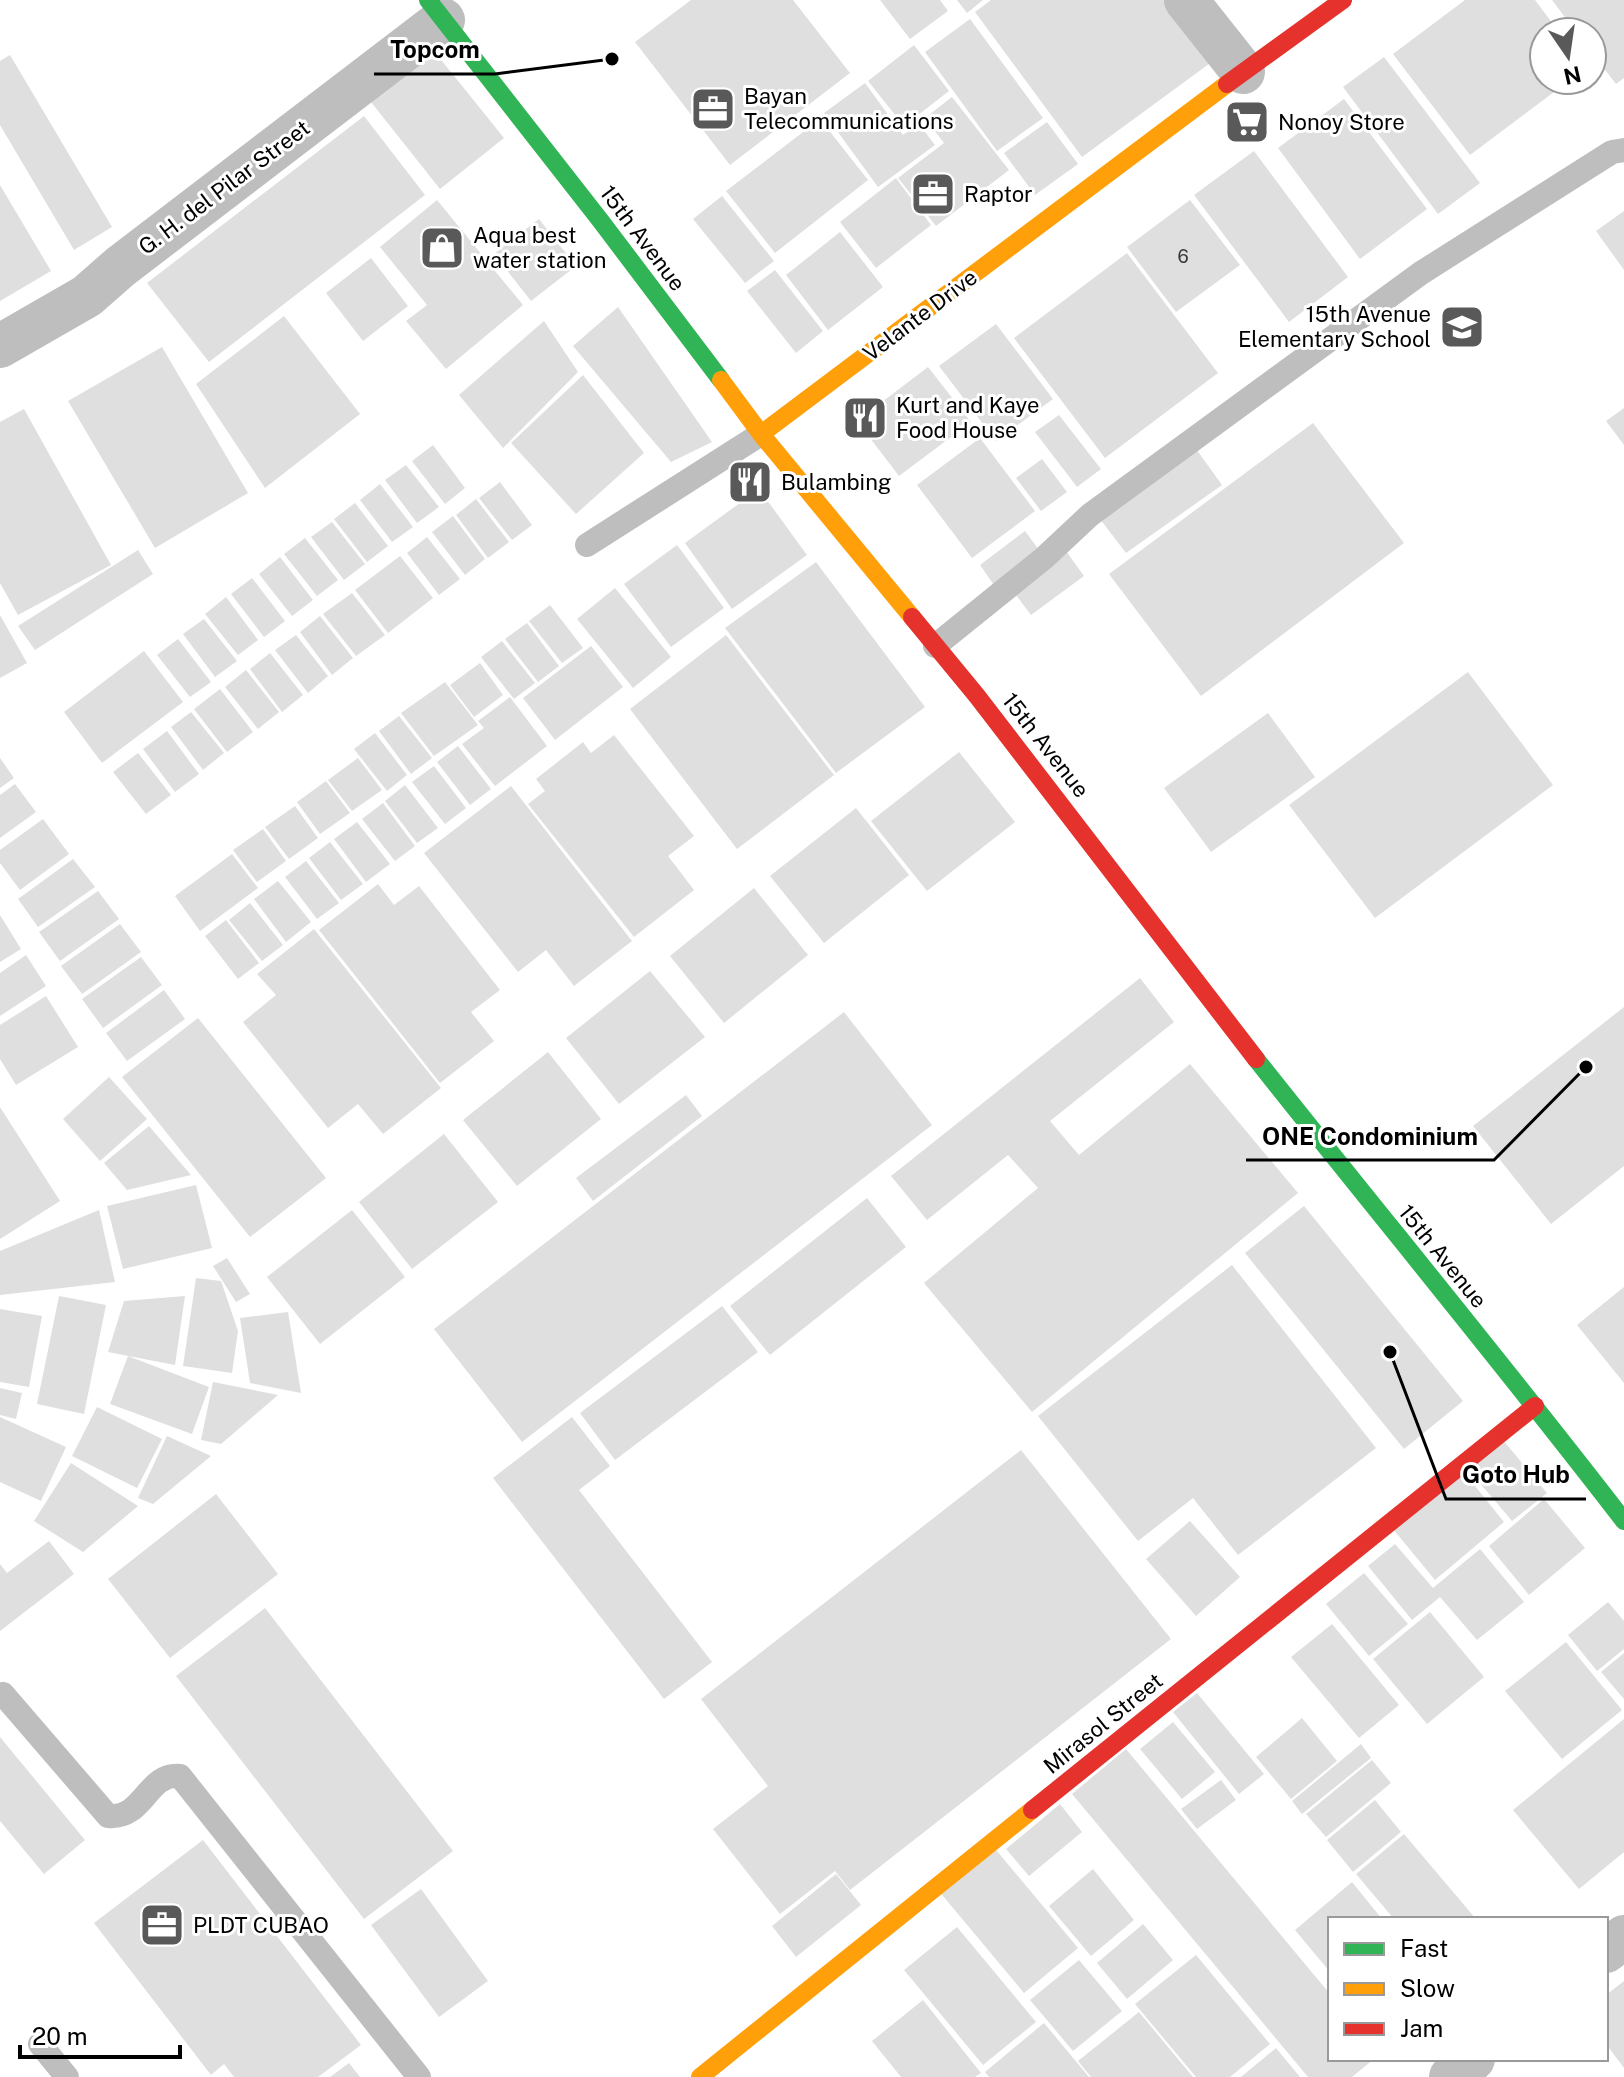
<svg xmlns="http://www.w3.org/2000/svg" width="1624" height="2077" font-family="'Public Sans',sans-serif">
<rect width="100%" height="100%" fill="#fff"/>
<!-- building -->
<path fill="#dfdfdf" d="M691,0H793L850,73L730,165L635,42Z
M880,0H940L948,11L910,39Z
M957,0H983L967,13Z
M991,0H1168L1213,61L1082,157L975,12Z
M1465,0H1535L1559,32H1544V80H1570L1470,155L1393,54Z
M1552,0H1624V78L1616,84L1592,53V32H1576Z
M970,19L1043,118L997,151L925,52Z
M914,45L949,91L904,126L868,81Z
M434,51L504,138L440,189L371,102Z
M10,55L112,227L74,250L0,125V61Z
M1384,57L1480,183L1438,214L1343,87Z
M865,83L903,135L919,124L935,145L878,187L824,113Z
M952,97L1009,170L936,226L898,178L944,143L925,118Z
M1344,99L1427,209L1360,259L1278,148Z
M364,116L425,195L209,362L147,283Z
M820,119L868,180L775,253L726,191Z
M1047,122L1078,164L1035,195L1004,153Z
M1254,151L1348,277L1289,322L1194,195Z
M896,178L931,225L876,268L840,222Z
M0,185L51,271L0,301Z
M722,196L774,261L745,283L693,219Z
M437,200L523,305L446,369L406,321L427,305L380,247Z
M1190,200L1240,265L1176,312L1127,247Z
M1624,211V270L1596,231Z
M539,219L576,266L531,301L494,254Z
M840,232L883,287L828,330L786,275Z
M1127,253L1218,373L1105,458L1014,338Z
M371,258L408,306L363,341L326,293Z
M775,270L823,331L796,353L747,291Z
M618,307L712,442L671,462L573,346Z
M284,316L360,414L265,488L196,384Z
M544,321L578,372L503,448L459,395Z
M996,324L1053,399L996,441L939,366Z
M162,347L248,493L155,548L68,401Z
M928,367L971,422L899,476L857,421Z
M583,375L644,453L576,514L511,443Z
M1624,408V445L1606,421Z
M24,409L111,565L18,615L0,583V422Z
M1059,415L1101,469L1077,487L1035,432Z
M1313,423L1404,543L1201,696L1109,574Z
M980,438L1035,511L972,558L917,485Z
M433,445L465,488L445,504L412,461Z
M1194,446L1222,485L1126,553L1097,515Z
M1042,459L1067,492L1041,511L1016,478Z
M406,465L439,507L417,523L385,480Z
M500,482L532,525L512,540L479,498Z
M380,484L413,527L392,542L360,500Z
M759,489L807,555L732,609L685,543Z
M476,499L509,542L488,558L456,515Z
M355,503L388,546L367,562L334,519Z
M453,516L485,559L465,575L432,532Z
M332,522L365,564L344,580L311,537Z
M1025,531L1042,554L996,588L980,565Z
M427,537L460,579L439,595L407,553Z
M305,538L338,580L317,596L284,554Z
M677,545L724,608L671,647L624,584Z
M138,550L153,574L35,650L18,626Z
M1066,551L1084,576L1031,615L1013,591Z
M400,556L433,598L388,633L355,590Z
M280,557L313,600L292,616L259,574Z
M816,562L925,707L836,773L725,628Z
M252,578L285,621L264,637L231,594Z
M615,588L671,657L633,688L577,619Z
M352,593L385,635L356,656L323,614Z
M226,597L258,640L238,655L205,614Z
M550,605L583,648L562,663L529,621Z
M0,615L27,663L0,678Z
M320,616L353,658L332,675L300,632Z
M204,619L237,661L215,677L183,634Z
M527,623L559,666L538,682L505,639Z
M296,635L328,676L308,693L275,650Z
M726,635L834,775L737,849L630,709Z
M178,639L211,682L190,697L157,655Z
M502,641L535,683L514,699L481,657Z
M591,646L623,687L555,740L523,698Z
M144,651L183,702L102,763L64,712Z
M270,653L303,695L282,712L250,669Z
M480,663L503,695L474,717L450,685Z
M246,670L279,712L258,729L225,687Z
M1468,672L1553,785L1375,918L1289,805Z
M445,682L478,725L434,756L401,713Z
M220,689L253,732L227,752L194,709Z
M510,697L547,746L495,786L462,744L484,728L478,721Z
M191,712L224,753L203,770L171,727Z
M1268,713L1315,777L1211,852L1164,788Z
M399,716L432,758L411,774L379,731Z
M167,731L199,774L175,792L143,749Z
M375,733L407,775L387,791L354,749Z
M614,735L694,836L668,856L694,890L634,937L528,804L545,791L536,779L583,742L591,753Z
M458,746L491,789L470,805L437,762Z
M959,752L1015,822L927,891L871,821Z
M138,753L171,795L146,814L113,772Z
M0,758L14,778L0,788Z
M358,758L382,790L352,811L328,780Z
M434,766L466,808L445,824L412,782Z
M326,781L350,813L320,834L297,802Z
M15,784L36,812L0,838V795Z
M405,785L438,828L417,843L385,801Z
M511,786L632,941L574,986L546,950L518,972L424,853Z
M383,803L415,846L395,861L362,819Z
M295,806L318,838L289,859L265,827Z
M856,808L909,875L824,943L770,876Z
M43,819L69,854L20,890L0,863V850Z
M357,822L390,864L366,882L334,839Z
M263,829L286,861L257,882L233,850Z
M330,842L363,884L341,900L309,858Z
M232,854L258,888L200,931L175,896Z
M73,859L95,887L38,927L18,899Z
M306,861L339,903L317,919L285,877Z
M278,881L311,922L286,942L254,899Z
M378,884L394,905L419,886L500,990L471,1012L494,1041L440,1083L319,930Z
M754,888L808,955L724,1023L670,956Z
M98,891L119,919L60,961L39,932Z
M250,903L283,945L262,961L229,920Z
M0,915L21,949L0,962Z
M226,920L259,963L238,979L205,936Z
M120,924L141,952L82,994L61,966Z
M314,929L441,1088L383,1134L358,1104L328,1128L243,1022L276,995L257,974Z
M26,955L46,986L0,1016V973Z
M141,957L162,985L103,1028L82,999Z
M650,971L705,1037L619,1104L566,1038Z
M1140,978L1174,1022L1050,1121L1079,1155L1190,1064L1298,1193L1032,1412L924,1283L1038,1188L1008,1155L927,1220L891,1176Z
M164,990L185,1019L127,1061L106,1033Z
M46,996L78,1047L16,1085L0,1059V1025Z
M1624,1007V1166L1551,1224L1473,1126Z
M844,1012L932,1125L522,1442L434,1329Z
M198,1018L326,1178L250,1237L122,1077Z
M548,1052L601,1119L517,1186L463,1120Z
M109,1077L147,1119L100,1161L63,1119Z
M686,1095L702,1116L593,1201L576,1178Z
M0,1107L60,1201L0,1239Z
M149,1126L191,1175L127,1190L104,1163Z
M444,1134L498,1202L412,1269L359,1202Z
M196,1185L212,1248L123,1269L107,1206Z
M867,1198L906,1247L770,1355L730,1306Z
M1304,1206L1463,1401L1404,1449L1245,1253Z
M99,1210L115,1282L0,1295V1251Z
M352,1210L405,1277L320,1344L267,1277Z
M227,1258L250,1294L236,1302L213,1266Z
M1232,1265L1376,1448L1238,1555L1193,1498L1138,1541L1038,1416Z
M196,1278L221,1281L238,1331L232,1373L183,1366Z
M1624,1287V1383L1577,1325Z
M59,1296L106,1305L84,1414L37,1404Z
M185,1296L175,1365L108,1352L124,1301Z
M722,1306L758,1352L615,1460L580,1413Z
M0,1309L42,1316L29,1387L0,1382Z
M288,1312L301,1393L250,1383L240,1318Z
M128,1356L209,1387L192,1434L110,1404Z
M213,1382L278,1395L221,1444L201,1440Z
M0,1388L22,1393L16,1419L0,1415Z
M97,1407L162,1439L137,1488L72,1456Z
M0,1417L66,1447L41,1501L0,1482Z
M572,1417L610,1466L579,1490L712,1662L664,1699L493,1478Z
M167,1436L211,1456L153,1504L138,1498Z
M1503,1440L1547,1493L1512,1521L1468,1469Z
M1021,1450L1171,1639L850,1890L835,1871L780,1914L713,1829L768,1786L701,1699Z
M71,1463L138,1506L83,1552L34,1521Z
M1463,1471L1504,1522L1435,1580L1393,1529Z
M216,1494L278,1574L170,1658L108,1579Z
M1544,1499L1585,1548L1529,1595L1489,1546Z
M1190,1521L1240,1577L1196,1616L1146,1559Z
M49,1541L74,1574L0,1631V1564L7,1573Z
M1395,1544L1433,1588L1480,1549L1524,1602L1477,1640L1440,1597L1412,1620L1368,1566Z
M1364,1573L1408,1624L1369,1656L1326,1604Z
M1608,1602L1624,1621V1649L1597,1671L1568,1635Z
M265,1608L453,1851L364,1919L176,1676Z
M1430,1612L1484,1677L1427,1724L1373,1659Z
M1332,1624L1399,1705L1359,1738L1291,1657Z
M1566,1642L1622,1710L1562,1759L1505,1691Z
M1624,1653V1699L1601,1672Z
M1197,1693L1264,1774L1239,1794L1173,1712Z
M1302,1718L1337,1761L1291,1799L1256,1757Z
M1624,1719V1852L1579,1889L1513,1810Z
M1173,1722L1215,1772L1182,1799L1140,1749Z
M0,1737L85,1840L44,1874L0,1821Z
M1361,1744L1371,1758L1302,1814L1292,1801Z
M1126,1749L1330,1994V2059H1374L1352,2077H1308L1072,1794Z
M1372,1760L1391,1783L1326,1837L1306,1814Z
M1221,1780L1236,1800L1197,1829L1181,1809Z
M1375,1800L1401,1832L1353,1872L1327,1840Z
M1060,1804L1082,1832L1029,1876L1006,1849Z
M1404,1834L1476,1919H1394L1356,1874Z
M203,1840L361,2045L318,2077H234L224,2064L211,2075L94,1923Z
M992,1845L1078,1948L1024,1993L938,1890Z
M1093,1869L1134,1920L1091,1956L1049,1906Z
M836,1874L861,1905L796,1957L772,1926Z
M1352,1882L1382,1919H1330V1972L1295,1930Z
M421,1889L488,1981L439,2017L371,1925Z
M1143,1924L1173,1960L1127,1999L1097,1963Z
M957,1927L1036,2022L983,2065L904,1970Z
M1196,1955L1270,2044L1230,2077H1196L1135,2004Z
M1079,1960L1122,2011L1073,2051L1030,2000Z
M1624,1981V2068L1606,2044V1995Z
M923,2000L981,2073L975,2077H901L872,2041Z
M1139,2012L1193,2077H1091L1078,2061Z
M1044,2023L1089,2077H989L985,2072Z
M1276,2048L1300,2077H1241Z
M349,2063L360,2077H330Z"/>
<g fill="none" stroke-linecap="round" stroke-linejoin="round">
<!-- lane -->
<path stroke="#bebebe" stroke-width="24" d="M587,545L761,434
M935,646L1044,558L1090,515L1421,273L1612,152L1624,150
M3,1694L108,1816C145,1819 146,1773 180,1776L419,2077
M40,2044L67,2077"/>
<!-- street -->
<path stroke="#bebebe" stroke-width="44" d="M1186,0L1243,72
M0,346L87,296L120,267L443,20
M1606,1951L1624,1937
M1451,2077L1473,2059"/>
<!-- fast -->
<path stroke="#30b455" stroke-width="18" d="M428,0L600,220L721,380
M1256,1059C1378,1213 1504,1365 1624,1521"/>
<!-- slow -->
<path stroke="#ff9f0a" stroke-width="18" d="M721,380L761,434L912,617
M761,434L1227,84
M700,2077L1032,1810"/>
<!-- jam -->
<path stroke="#e5322d" stroke-width="18" d="M1227,84L1343,0
M912,617L977,696L1256,1059
M1032,1810L1535,1406"/>
</g>
<!-- icons -->
<defs>
<g id="office-square" transform="scale(2.3)"><rect x="-9" y="-9" width="18" height="18" rx="4" fill="#595959" stroke="#fff"/><path d="M-6-3h4V-5.5h4V-3h4V5H-6ZM-1-4.5V-3h2v-1.5ZM-6 0V1H6V0Z" fill="#fff"/></g>
<g id="supermarket-square" transform="scale(2.3)"><rect x="-9" y="-9" width="18" height="18" rx="4" fill="#595959" stroke="#fff"/><path d="M-6-5.5h2.5l.6 2H6L4.5 2H-2.5L-4.4-4H-6ZM-1.5 3.2a1.3 1.3 0 1 0 .1 0ZM3 3.2a1.3 1.3 0 1 0 .1 0Z" fill="#fff"/></g>
<g id="shop-square" transform="scale(2.3)"><rect x="-9" y="-9" width="18" height="18" rx="4" fill="#595959" stroke="#fff"/><path d="M-5-2.5h2.3a2.7 3.5 0 0 1 5.4 0H5L5.5 6h-11ZM-1.5-2.5h3a1.5 2.3 0 0 0-3 0Z" fill="#fff"/></g>
<g id="school-square" transform="scale(2.3)"><rect x="-9" y="-9" width="18" height="18" rx="4" fill="#595959" stroke="#fff"/><path d="M0-5L7-2L0 1L-7-2ZM-4 1L0 2.5L4 1V4Q0 6-4 4Z" fill="#fff"/></g>
<g id="restaurant-square" transform="scale(2.3)"><rect x="-9" y="-9" width="18" height="18" rx="4" fill="#595959" stroke="#fff"/><path d="M-5-6h1v4h1v-4h1v4h1v-4h1v5L-1.5 .5V6h-2V.5L-5-1ZM5-6V6H3V1.5H1.5Q1.5-4 5-6Z" fill="#fff"/></g>
</defs>
<g fill-rule="evenodd">
<use href="#office-square" x="713" y="109"/>
<use href="#supermarket-square" x="1247" y="122"/>
<use href="#office-square" x="933" y="194"/>
<use href="#shop-square" x="442" y="248"/>
<use href="#school-square" x="1462" y="327"/>
<use href="#restaurant-square" x="865" y="418"/>
<use href="#restaurant-square" x="750" y="482"/>
<use href="#office-square" x="162" y="1925"/>
</g>
<g text-anchor="middle" dominant-baseline="central" stroke-width="6" stroke-linejoin="round" paint-order="stroke">
<!-- number labels -->
<g font-size="18" fill="#383838">
<text x="1183" y="256">6</text>
</g>
<!-- poi labels -->
<g font-size="22" fill="#000" stroke="#fff" text-anchor="start">
<text x="744" y="96">Bayan<tspan x="744" dy="25">Telecommunications</tspan></text>
<text x="1278" y="122">Nonoy Store</text>
<text x="964" y="194">Raptor</text>
<text x="473" y="235">Aqua best<tspan x="473" dy="25">water station</tspan></text>
<text x="1431" y="314" text-anchor="end">15th Avenue<tspan x="1431" dy="25">Elementary School</tspan></text>
<text x="896" y="405">Kurt and Kaye<tspan x="896" dy="25">Food House</tspan></text>
<text x="781" y="482">Bulambing</text>
<text x="193" y="1925">PLDT CUBAO</text>
</g>
<!-- street labels -->
<g font-size="22" fill="#000" stroke="#fff">
<text transform="translate(224 187) rotate(-37)">G. H. del Pilar Street</text>
<text transform="translate(643 238) rotate(53)">15th Avenue</text>
<text transform="translate(920 315) rotate(-37)">Velante Drive</text>
<text transform="translate(1046 745) rotate(52)">15th Avenue</text>
<text transform="translate(1443 1256) rotate(51)">15th Avenue</text>
<text transform="translate(1103 1723) rotate(-39)">Mirasol Street</text>
</g>
</g>
<!-- callouts -->
<path fill="none" stroke="#000" stroke-width="3" d="M612 59L495 74H374M1586 1067L1494 1160H1246M1390 1352L1446 1499H1586"/>
<g fill="#000" stroke="#fff" stroke-width="3">
<circle cx="612" cy="59" r="8"/>
<circle cx="1586" cy="1067" r="8"/>
<circle cx="1390" cy="1352" r="8"/>
</g>
<g font-size="24" text-anchor="middle" font-weight="bold" fill="#000" stroke="#fff" stroke-width="6" stroke-linejoin="round" paint-order="stroke">
<text x="435" y="58">Topcom</text>
<text x="1370" y="1145">ONE Condominium</text>
<text x="1516" y="1483">Goto Hub</text>
</g>
<!-- legend -->
<rect x="1328" y="1917" width="280" height="144" fill="#ffffff" stroke="#999999" stroke-width="2"/>
<rect x="1344" y="1943" width="40" height="12" fill="#30b455" stroke="#999999" stroke-width="2"/>
<text x="1400" y="1957" font-size="24" fill="#000000">Fast</text>
<rect x="1344" y="1983" width="40" height="12" fill="#ff9f0a" stroke="#999999" stroke-width="2"/>
<text x="1400" y="1997" font-size="24" fill="#000000">Slow</text>
<rect x="1344" y="2023" width="40" height="12" fill="#e5322d" stroke="#999999" stroke-width="2"/>
<text x="1400" y="2037" font-size="24" fill="#000000">Jam</text>
<!-- north arrow -->
<g transform="translate(1568 56) rotate(167)"><circle r="38" fill="#ffffff" stroke="#999999" stroke-width="2"/>
<path d="M0-6L14 30L0 20L-14 30Z" fill="#595959"/>
<text y="-12" font-size="22" font-weight="bold" text-anchor="middle" fill="#000000">N</text>
</g>
<!-- scale -->
<path d="M20 2045v12h160v-12" fill="none" stroke="#000000" stroke-width="4"/>
<text x="32" y="2045" font-size="24" fill="#000000" stroke="#ffffff" stroke-width="6" paint-order="stroke">20 m</text>
</svg>
